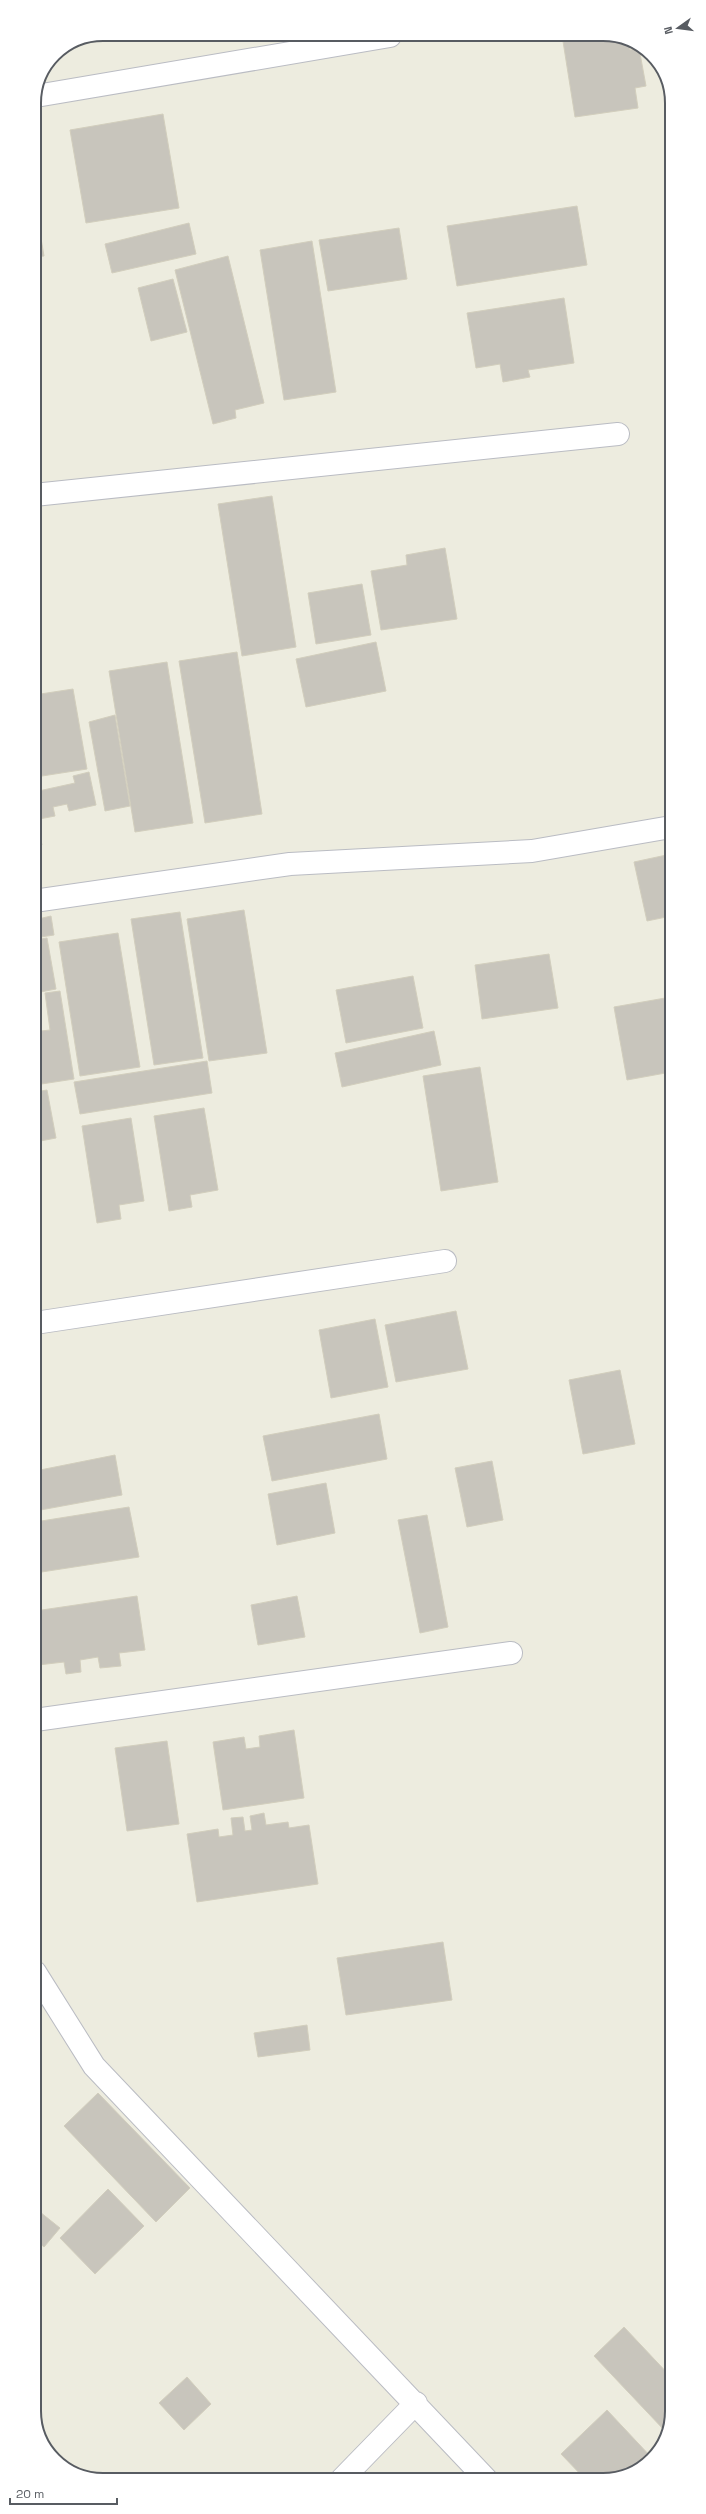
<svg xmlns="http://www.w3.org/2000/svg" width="706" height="2514" font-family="'Space Grotesk',sans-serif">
<rect width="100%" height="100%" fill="#edecdf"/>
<!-- building -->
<path fill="#c8c5bc" stroke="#d2cebd" d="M607,34L610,38L628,43L630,50L639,48L646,86L635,88L638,108L575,117L562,35Z
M163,114L179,208L86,223L70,130Z
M34,197L44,256L34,257Z
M577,206L587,265L457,286L447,226Z
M189,223L196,254L112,273L105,244Z
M399,228L407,279L328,291L319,240Z
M312,241L336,392L284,400L260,250Z
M228,256L264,403L235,410L236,418L213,424L175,270Z
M173,279L187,332L151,341L138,288Z
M564,298L574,363L528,370L530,377L503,382L500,364L476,368L467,313Z
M272,496L296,647L242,656L218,504Z
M445,548L457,619L381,630L371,571L407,565L406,555Z
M362,584L371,635L316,644L308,593Z
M376,642L386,691L306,707L296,659Z
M237,652L262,814L205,823L179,661Z
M167,662L193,823L135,832L109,671Z
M73,689L87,769L42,776L34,735V695Z
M115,715L130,806L105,811L89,722Z
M89,772L96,805L69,811L67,804L53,807L55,816L34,820V792L75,783L73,776Z
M37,825L42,845L34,846V826Z
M671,854V916L647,921L634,862Z
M244,910L267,1053L209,1061L187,919Z
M180,912L203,1058L154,1065L131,919Z
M51,916L54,935L34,938V920Z
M118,933L140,1067L80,1076L59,942Z
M47,938L56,989L35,993V940Z
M549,954L558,1008L482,1019L475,965Z
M413,976L423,1028L346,1043L336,990Z
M60,991L74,1079L35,1085V1010L37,1009L41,1031L50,1030L45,993Z
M671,997V1072L627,1080L614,1007Z
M434,1031L441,1065L342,1087L335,1053Z
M207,1061L212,1093L80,1114L74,1082Z
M480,1067L498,1182L441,1191L423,1076Z
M47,1090L56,1138L35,1142V1092Z
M204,1108L218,1190L190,1195L192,1207L169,1211L154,1116Z
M131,1118L144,1201L119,1205L121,1219L97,1223L82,1126Z
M456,1311L468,1369L396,1382L385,1325Z
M375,1319L388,1387L331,1398L319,1330Z
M620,1370L635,1444L583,1454L569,1380Z
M379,1414L387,1459L272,1481L263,1436Z
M115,1455L122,1495L35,1511V1471Z
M492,1461L503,1520L467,1527L455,1468Z
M326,1483L335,1533L277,1545L268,1494Z
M129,1507L139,1557L35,1573V1522Z
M427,1515L448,1627L420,1633L398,1520Z
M137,1596L145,1650L119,1653L121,1666L100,1668L98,1657L80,1660L81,1672L66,1674L64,1662L38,1665L35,1645V1611Z
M297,1596L305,1637L258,1645L251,1605Z
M294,1730L304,1798L223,1810L213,1742L244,1737L246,1749L260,1747L259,1736Z
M167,1741L179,1824L127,1831L115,1748Z
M264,1813L266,1825L288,1822L289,1828L309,1825L318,1884L197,1902L187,1834L218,1829L219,1837L233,1835L231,1818L243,1817L245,1831L252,1830L250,1816Z
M443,1942L452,2000L346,2015L337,1958Z
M307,2025L310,2050L258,2057L254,2033Z
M98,2093L190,2188L156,2222L64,2126Z
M108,2189L144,2226L95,2274L60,2238Z
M35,2208L60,2228L44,2247L35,2239Z
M624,2327L672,2378V2411L665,2431L594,2356Z
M187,2377L211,2404L184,2430L159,2403Z
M607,2410L652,2458L616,2479H585L561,2454Z"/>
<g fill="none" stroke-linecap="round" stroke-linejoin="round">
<!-- minor casing -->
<g stroke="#babcc3" stroke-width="24">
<path id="minor" d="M36,96L390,36
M34,495L618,434
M34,901L290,864L532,851L671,827
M35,1323L445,1261
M35,1720L511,1653
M35,1972L94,2066L486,2479
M342,2479L416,2403"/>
</g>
<!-- minor -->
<use href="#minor" stroke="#fff" stroke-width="22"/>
</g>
<!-- crop -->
<path d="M0 0H706V2514H0ZM103 41H603A62 62 0 0 1 665 103V2411A62 62 0 0 1 603 2473H103A62 62 0 0 1 41 2411V103A62 62 0 0 1 103 41Z" fill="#fff" fill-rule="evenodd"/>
<path fill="none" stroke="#585c62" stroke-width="2" d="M103 41H603A62 62 0 0 1 665 103V2411A62 62 0 0 1 603 2473H103A62 62 0 0 1 41 2411V103A62 62 0 0 1 103 41Z"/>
<!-- north arrow -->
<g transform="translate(678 28) rotate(256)" stroke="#ffffff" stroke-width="3" paint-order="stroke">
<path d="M0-3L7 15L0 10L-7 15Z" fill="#585c62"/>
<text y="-6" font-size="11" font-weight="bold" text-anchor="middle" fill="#585c62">N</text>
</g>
<!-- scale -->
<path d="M10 2498v6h107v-6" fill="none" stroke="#585c62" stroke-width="2"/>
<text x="16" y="2498" font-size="12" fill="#585c62" stroke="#ffffff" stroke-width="3" paint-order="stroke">20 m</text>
</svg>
